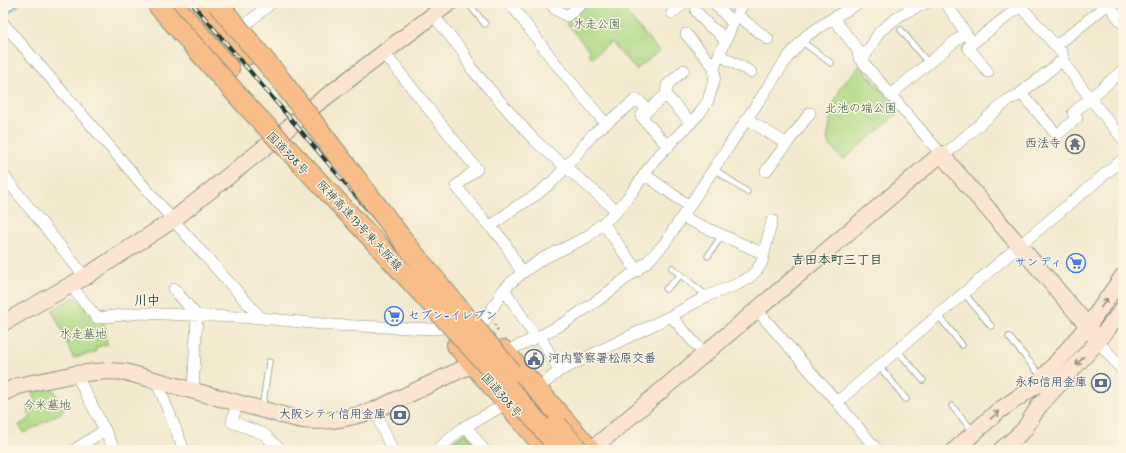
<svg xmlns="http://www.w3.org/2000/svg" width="1126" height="453" font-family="Mynerve,'Klee One',sans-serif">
<rect width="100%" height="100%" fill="#fcf5e5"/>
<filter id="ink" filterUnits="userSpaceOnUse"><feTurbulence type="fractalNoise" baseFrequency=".025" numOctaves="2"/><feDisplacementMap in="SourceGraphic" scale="8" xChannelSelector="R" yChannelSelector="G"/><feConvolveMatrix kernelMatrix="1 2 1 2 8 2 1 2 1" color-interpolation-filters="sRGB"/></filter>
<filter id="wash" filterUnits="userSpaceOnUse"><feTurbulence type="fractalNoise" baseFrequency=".012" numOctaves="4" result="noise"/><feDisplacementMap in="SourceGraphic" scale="16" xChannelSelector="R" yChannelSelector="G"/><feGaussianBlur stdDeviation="0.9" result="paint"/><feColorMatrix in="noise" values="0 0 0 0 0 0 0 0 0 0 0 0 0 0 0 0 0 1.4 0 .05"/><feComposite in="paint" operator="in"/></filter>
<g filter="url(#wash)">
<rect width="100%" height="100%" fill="#f3e9ce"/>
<!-- green -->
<path fill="#afd985" stroke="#678b5c" d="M590,3H618L659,51L636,70L611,42L592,58L588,53L590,51L566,23Z
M860,65L900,112L843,160L827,142L832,107L838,94L840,88Z
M74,297L104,321L107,345L96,347V352L73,358L63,333L52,310Z
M51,385L64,411L24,433L19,425L31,418L26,407L36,402L32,388Z
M466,432L478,450H441Z"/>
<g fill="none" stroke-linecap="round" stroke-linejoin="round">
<!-- stream -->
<path stroke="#5aadd5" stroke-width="2.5" d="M8,13L20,3"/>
</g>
</g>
<g filter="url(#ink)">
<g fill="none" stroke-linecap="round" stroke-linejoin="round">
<!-- lane casing -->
<g stroke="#899381" stroke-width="7">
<path id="lane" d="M468,3L485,24
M901,30L928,63
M801,41L831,63
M714,169L747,192
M708,256L722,235
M672,268L707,296
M666,289L681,275
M964,293L991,326
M938,315L962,345
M1009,337L1042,377
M897,350L923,380
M879,366L906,399
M952,406L974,432
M262,409L269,362
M1084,448L1087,450"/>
</g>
<!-- street casing -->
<g stroke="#899381" stroke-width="12">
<path id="street" d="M510,3L552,59L606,124
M551,3L555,9L567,16L583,3
M714,3L733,23
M946,3L969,38
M1018,3L1062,53L1066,66L1090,98L1123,139
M3,8L9,3
M696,11L709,26L718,32L725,41
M672,13L684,3
M433,15L463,52L471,68L534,140L617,211
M737,15L768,39
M833,18L858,50L859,58L862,61L941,154
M3,23L173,220L261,318
M244,26L271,3
M686,34L714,67
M1056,46L1108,4L1123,24
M384,53L477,169L456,186L483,219L503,240L522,273
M719,55L751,72
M862,61L880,31L902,14L926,3
M684,70L667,85L666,95L691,123
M988,72L968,47L1020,6
M1021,93L1057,135L1077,118L1073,113L1123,70
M890,95L965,33
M648,110L666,95
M747,119L787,144
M943,156L1008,100L1017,96L1064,59
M766,171L810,113
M644,174L689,206
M3,175L85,277
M682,217L764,254
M603,223L637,271
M490,227L513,209L536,195L553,181L566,167L593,134L637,99L648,110L641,116L668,147
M71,286L97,318L139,313L261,318L332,325L433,329L443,328
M174,289L197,316L193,391
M504,289L536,338
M757,310L837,402L877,450
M671,316L704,354
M482,326L504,289L522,273L542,259L587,237L617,211L633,191L655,159L699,114L708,101L715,77L714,67L733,23L743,3
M540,336L559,371
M1098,341L1123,371
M505,352L540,336L566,322L601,298L648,261L664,244L788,57L806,36L833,18L859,3
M76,374L115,450
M156,380L184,450
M537,389L559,371L671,316L707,296L738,284L750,277L757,270L762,262L772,220
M837,402L1020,245L1123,159
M237,403L232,422L264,434L281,450
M375,410L392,450
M466,426L484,450
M74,450L105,430
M437,450L464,427L508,403"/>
</g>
<!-- secondary casing -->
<g stroke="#899381" stroke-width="18">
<path id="secondary" d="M3,323L85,277L173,220L274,140L310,109L449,3
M3,393L18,386L76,374L107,371L125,372L282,415C289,417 297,419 304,420C328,423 352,418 375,410L473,364L484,360
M591,450L941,154L1088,326L1098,341
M955,450L997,412L1038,384L1088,326L1123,276
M1001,450L1023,431L1039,406L1098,341L1123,309"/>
</g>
<!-- highway casing -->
<g stroke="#899381" stroke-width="22">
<path id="highway" d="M172,3L229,69
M202,3L246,55
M457,345L547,450
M503,350L590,450"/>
</g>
<!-- path -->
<path stroke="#899381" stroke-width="1.5" stroke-dasharray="3 3" stroke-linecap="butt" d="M494,324L498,329L496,330"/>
<!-- lane -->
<use href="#lane" stroke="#fff" stroke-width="5.5"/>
<!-- street -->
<use href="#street" stroke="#fff" stroke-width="11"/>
<!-- secondary -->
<use href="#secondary" stroke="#fce5d0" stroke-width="16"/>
<!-- highway -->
<use href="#highway" stroke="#f8bd89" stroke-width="20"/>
<!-- rail casing -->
<g stroke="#1f3d34" stroke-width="4">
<path id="rail" d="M192,3L572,450
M446,311L563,450"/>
</g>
<!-- rail -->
<use href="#rail" stroke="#fcf5e5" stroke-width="2.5" stroke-dasharray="8" stroke-linecap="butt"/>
<!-- highway-bridge casing -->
<g stroke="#899381" stroke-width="22" stroke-linecap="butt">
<path id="highway-bridge" d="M156,3L247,106L365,231L460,335L504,383L561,450
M217,3L280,79L408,247L511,372
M557,425L578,450"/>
</g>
<!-- highway-bridge -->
<use href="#highway-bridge" stroke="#f8bd89" stroke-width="20"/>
</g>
<!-- one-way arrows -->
<defs><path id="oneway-shaft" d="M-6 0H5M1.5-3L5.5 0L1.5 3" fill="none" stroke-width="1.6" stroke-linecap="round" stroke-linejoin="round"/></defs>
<g stroke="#8e9182">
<use href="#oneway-shaft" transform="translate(1104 303) rotate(-55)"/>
<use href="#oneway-shaft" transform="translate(1080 361) rotate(132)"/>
<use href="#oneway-shaft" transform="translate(995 415) rotate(-40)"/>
</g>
</g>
<!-- icons -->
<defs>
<g id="temple-ring" transform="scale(1)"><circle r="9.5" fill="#fcf5e5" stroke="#6b7280" stroke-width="1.5"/><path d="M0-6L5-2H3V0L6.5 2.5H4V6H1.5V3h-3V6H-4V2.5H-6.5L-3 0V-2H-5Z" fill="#6b7280"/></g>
<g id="supermarket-ring" transform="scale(1)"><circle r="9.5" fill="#fcf5e5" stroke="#3f7fe0" stroke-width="1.5"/><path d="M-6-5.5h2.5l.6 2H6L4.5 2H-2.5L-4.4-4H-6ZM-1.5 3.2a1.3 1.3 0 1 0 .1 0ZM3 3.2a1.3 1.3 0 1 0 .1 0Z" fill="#3f7fe0"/></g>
<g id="civic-ring" transform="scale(1)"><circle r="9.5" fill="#fcf5e5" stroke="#5c6f8a" stroke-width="1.5"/><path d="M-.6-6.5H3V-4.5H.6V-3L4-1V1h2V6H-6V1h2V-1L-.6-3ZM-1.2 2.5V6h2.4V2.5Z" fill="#5c6f8a"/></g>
<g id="bank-ring" transform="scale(1)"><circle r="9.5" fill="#fcf5e5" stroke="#5c6f8a" stroke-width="1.5"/><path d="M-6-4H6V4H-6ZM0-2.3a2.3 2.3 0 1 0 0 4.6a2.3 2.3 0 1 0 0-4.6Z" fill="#5c6f8a"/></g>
</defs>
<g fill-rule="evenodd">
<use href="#temple-ring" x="1075" y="144"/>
<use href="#supermarket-ring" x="1076" y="263"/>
<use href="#supermarket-ring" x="394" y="316"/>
<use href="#civic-ring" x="534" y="359"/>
<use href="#bank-ring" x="1101" y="383"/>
<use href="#bank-ring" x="400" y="415"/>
</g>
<g text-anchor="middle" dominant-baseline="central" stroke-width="3" stroke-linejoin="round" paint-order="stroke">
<!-- park labels -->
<g font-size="12" fill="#3c5c44" stroke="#fcf5e5">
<text x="597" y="25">水走公園</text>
<text x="861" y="109">北池の端公園</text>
<text x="83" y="335">水走墓地</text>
<text x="47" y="406">今米墓地</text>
</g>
<!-- worship labels -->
<g font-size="12" font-weight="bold" fill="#5b616d" stroke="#fcf5e5" text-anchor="end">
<text x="1061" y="144">西法寺</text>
</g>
<!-- street labels -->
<g font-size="12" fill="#1f3d34" stroke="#fcf5e5">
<text transform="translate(287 154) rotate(46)">国道308号</text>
<text transform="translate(359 226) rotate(47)">阪神高速13号東大阪線</text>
<text transform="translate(501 396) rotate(49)">国道308号</text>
</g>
<!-- shop labels -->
<g font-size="12" font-weight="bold" fill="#366cbe" stroke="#fcf5e5" text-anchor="end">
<text x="1062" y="263">サンディ</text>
<text x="408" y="316" text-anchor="start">セブン-イレブン</text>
</g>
<!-- service labels -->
<g font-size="12" font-weight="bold" fill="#4e5e75" stroke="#fcf5e5" text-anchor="end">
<text x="548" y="359" text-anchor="start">河内警察署松原交番</text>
<text x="1087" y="383">永和信用金庫</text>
<text x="386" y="415">大阪シティ信用金庫</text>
</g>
<!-- neighbourhood labels -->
<g font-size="13" font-weight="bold" fill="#1f3d34" stroke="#fcf5e5">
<text x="837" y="260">吉田本町三丁目</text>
<text x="147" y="301">川中</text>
</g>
</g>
<!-- margin -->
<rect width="1126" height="453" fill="none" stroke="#fcf5e5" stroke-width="16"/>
</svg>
